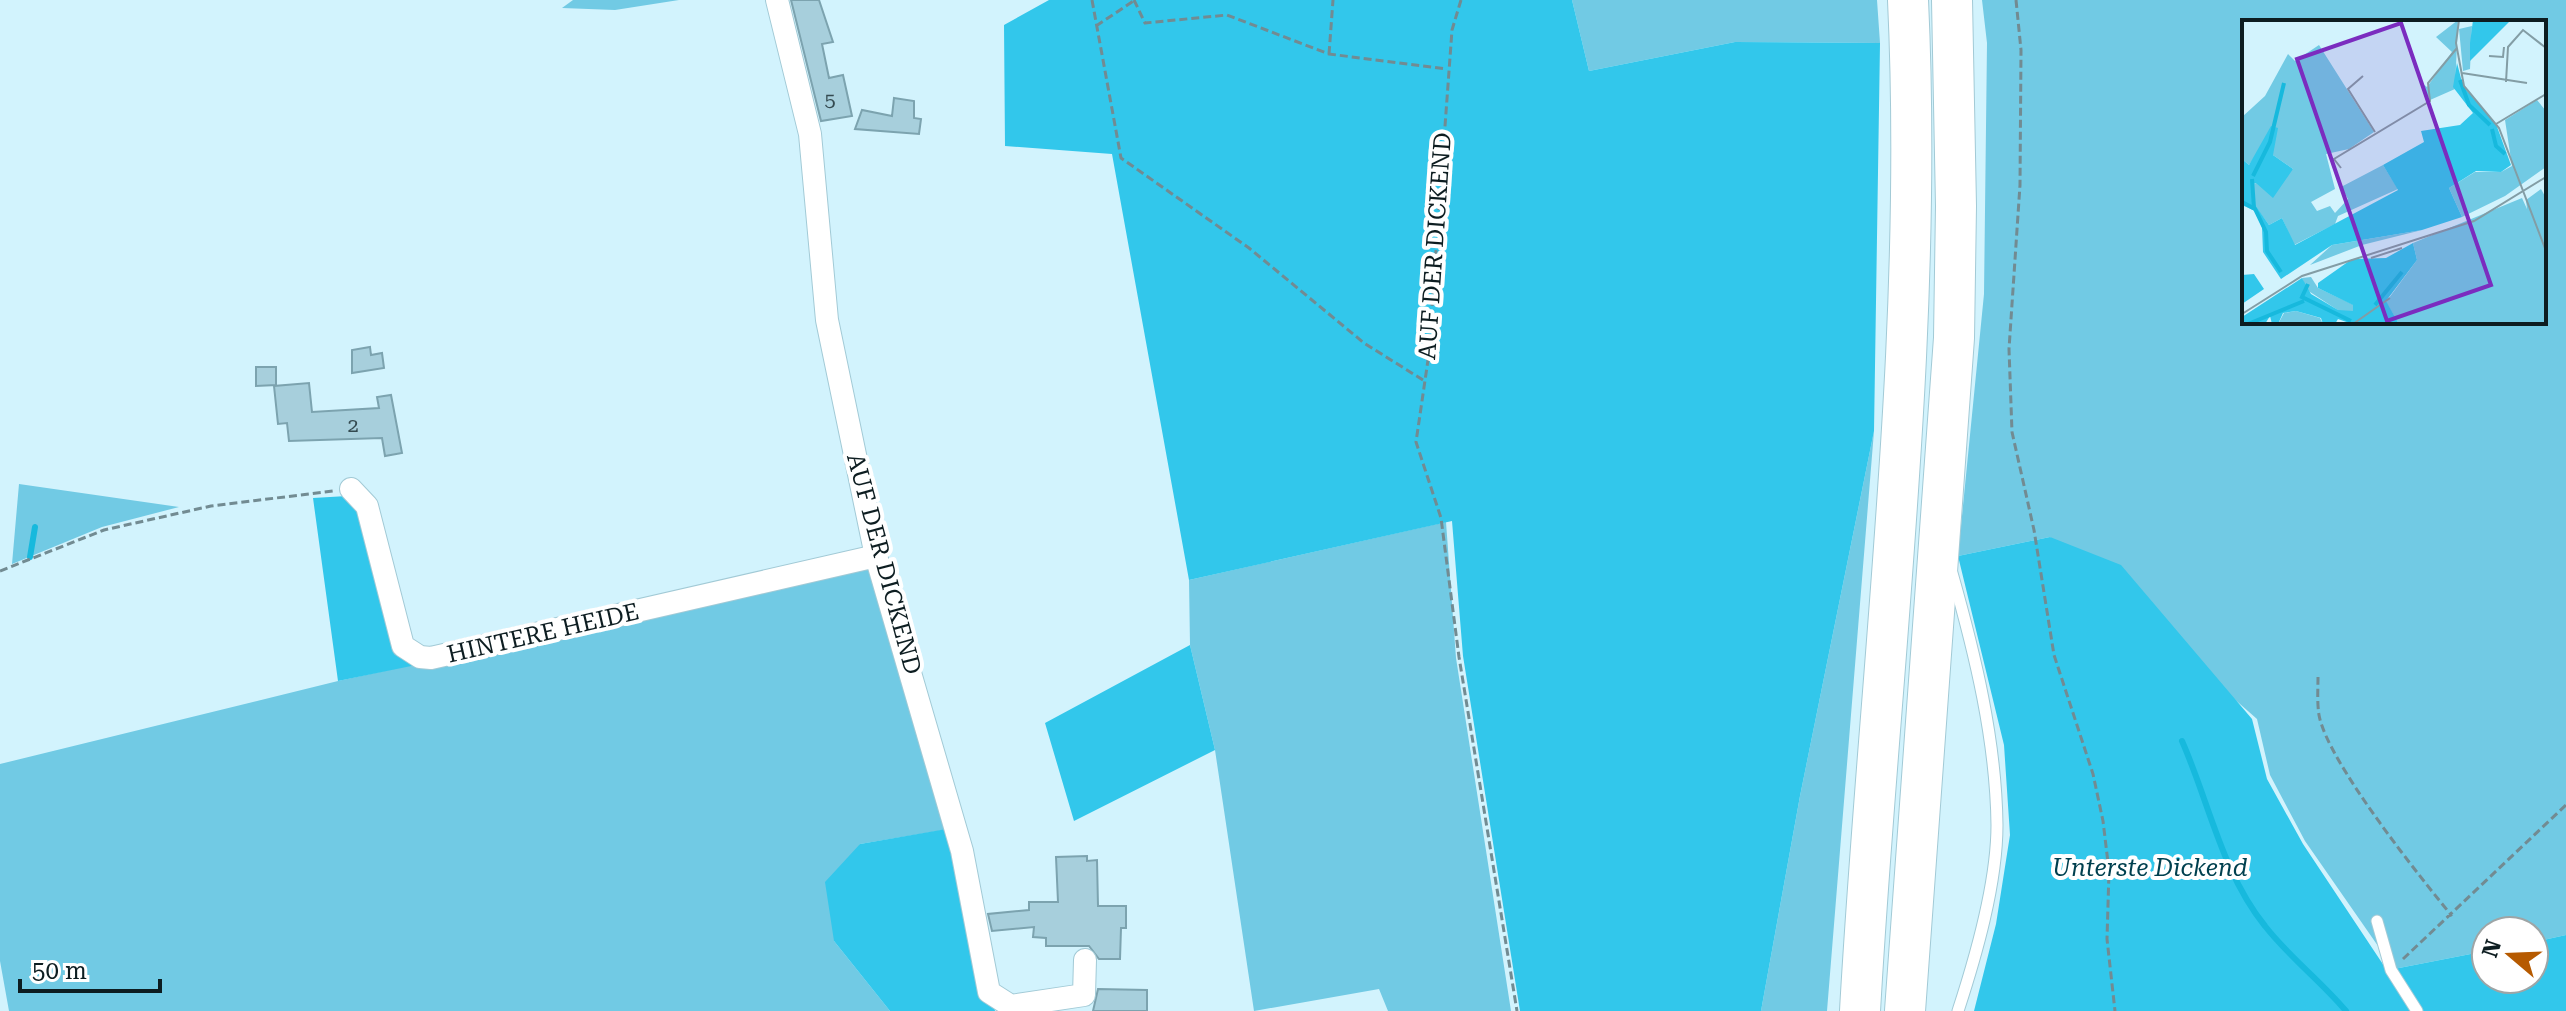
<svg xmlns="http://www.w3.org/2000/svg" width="2566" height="1011" font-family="'Roboto Serif',serif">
<rect width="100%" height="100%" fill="#d2f3fd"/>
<!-- green -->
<path fill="#71cae4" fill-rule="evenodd" d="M573,0H679L615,10L562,8Z
M1572,0H1877L1880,43L1735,42L1589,71Z
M1982,0H2566V935L2534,942V931H2486V951L2394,969L2305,841L2270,775L2257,719L2050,537L1958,556L1984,294L1987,43ZM2244,22H2544V322H2244Z
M1874,431L1827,1011H1761L1800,796Z
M19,484L179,507L102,527L12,564Z
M1446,522L1456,658L1511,1011H1388L1379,989L1254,1011L1215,750L1190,645L1189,580Z
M873,564L950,829L860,844L834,941L890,1011H9L0,961V764L338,681Z"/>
<!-- forest -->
<path fill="#32c7eb" d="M1049,0H1572L1589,71L1735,42L1880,43L1874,431L1800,796L1761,1011H1520L1463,656L1452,521L1189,580L1112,154L1005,146L1004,25Z
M347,496L358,504L421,664L338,681L313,498Z
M2050,537L2121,565L2252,719L2267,779L2303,844L2414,1011H1974L1996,924L2010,835L2004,745L1958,556Z
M1190,645L1215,750L1074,821L1045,723Z
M958,827L995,1011H890L834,941L825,882L860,844Z
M2566,935V1011H2420L2394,969L2486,951V979H2534V942Z"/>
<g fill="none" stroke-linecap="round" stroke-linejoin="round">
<!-- stream -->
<path stroke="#17b9dd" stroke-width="6" d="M30,557L35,527
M2182,741C2209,802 2222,873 2265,926C2289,957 2321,981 2346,1011"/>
</g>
<!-- building -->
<path fill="#a7cfdc" stroke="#7ca3af" stroke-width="2" d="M791,0H819L833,42L822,44L829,78L843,75L852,116L821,121Z
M894,98L914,101V118L921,119L919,134L855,129L862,110L892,116Z
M370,347L371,355L382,353L384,368L352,373V350Z
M256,367H276V385L256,386Z
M309,383L312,412L379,408L377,397L391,395L402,453L385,456L382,438L289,441L287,423L278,424L274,386Z
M1087,856V861L1097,860L1098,906H1126V928H1121L1120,959H1099L1089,946H1046V938L1033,937L1034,927L992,931L988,914L1029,910V902H1058L1056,857Z
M1098,989L1147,990V1011H1093Z"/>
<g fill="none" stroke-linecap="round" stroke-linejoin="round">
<!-- service casing -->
<g stroke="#a2cad6" stroke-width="13">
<path id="service" d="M1952,573C1975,654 1996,740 1997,825C1997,884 1976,956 1958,1011
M2377,921L2391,970L2417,1011"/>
</g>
<!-- minor casing -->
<g stroke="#a2cad6" stroke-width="24">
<path id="minor" d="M777,0L810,134L827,320L876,556L962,851L989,992L1011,1006L1084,995L1085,960
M351,489L367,506L403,646L420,657L431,658L876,556"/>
</g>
<!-- motorway casing -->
<g stroke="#a2cad6" stroke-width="42">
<path id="motorway" d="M1860,1011C1879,673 1924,339 1908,0
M1905,1011L1954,338L1956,206L1952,0"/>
</g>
<!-- path -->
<path stroke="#728b92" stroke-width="3" stroke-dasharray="8 4" stroke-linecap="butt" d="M1092,0L1121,158L1249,248L1364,343L1423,380
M1134,0L1145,23L1227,15L1329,54L1447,69
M1461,0L1452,30L1428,360L1416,442L1441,518L1459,657L1517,1011
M2016,0L2021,50L2020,185L2009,349L2012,432L2034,530L2054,655L2093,774L2103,821L2109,871L2107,939L2115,1011
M1096,26L1135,0
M1329,54L1333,0
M0,571L104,530L211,506L333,491
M2318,677C2318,689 2317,703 2319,715C2327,761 2420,877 2452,916
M2403,959L2566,805"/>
<!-- service -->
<use href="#service" stroke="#fff" stroke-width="11"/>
<!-- minor -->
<use href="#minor" stroke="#fff" stroke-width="22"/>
<!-- motorway -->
<use href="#motorway" stroke="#fff" stroke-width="40"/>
</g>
<g text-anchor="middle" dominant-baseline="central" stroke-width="8" stroke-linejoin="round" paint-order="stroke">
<!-- number labels -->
<g font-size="20" fill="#344a50">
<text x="830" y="99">5</text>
<text x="353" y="425">2</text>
</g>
<!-- street labels -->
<g font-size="24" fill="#0d1d21" stroke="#fff">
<text transform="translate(1435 246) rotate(-86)">AUF DER DICKEND</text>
<text transform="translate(884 564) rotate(75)">AUF DER DICKEND</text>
<text transform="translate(543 633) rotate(-13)">HINTERE HEIDE</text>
</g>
<!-- park labels -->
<g font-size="24" font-style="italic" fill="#00404f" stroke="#fff">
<text x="2150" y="868">Unterste Dickend</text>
</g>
</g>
<!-- overview -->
<g transform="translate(2242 20)">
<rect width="304" height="304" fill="#d2f3fd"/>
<path d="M216,0L213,69L188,80L177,61L185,67L210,32L194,17ZM230,6L228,49L221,51L217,9ZM77,25L132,112L107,129L84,134L93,169L69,182L75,191L88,186L93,193L106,179L99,167L141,145L156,169L96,196L93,204L52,225L40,198L27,205L13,186L9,165L51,149L31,135L27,116L7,145L0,139V97L23,76L46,34L53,41ZM295,80L304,91V147L263,176L220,197L207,168L233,152H259L270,146L263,100ZM299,169L304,178V304H157L144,282L175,240L171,223L280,178L285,189L284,180ZM180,210L120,225L68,245L90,225ZM69,257L76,268L112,285L111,300L65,270L60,258ZM54,291L78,298L81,304H36L42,293Z" fill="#71cae4"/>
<path d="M231,0H269L228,41V23ZM215,43L221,66L254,104L269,145L259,152L234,151L207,168L220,197L180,210L90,225L39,259L21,232L20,207L13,191L0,185V139L7,145L29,106L36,108L31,135L51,149L31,178L14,163L9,165L13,185L27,205L40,198L53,225L156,170L141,145L182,122L179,111L218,105L231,93L211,67ZM171,223L175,240L144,281L157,304H110L96,299L93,304H81L79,298L54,291L41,293L36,304H30L28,296L23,304H0V297L60,258L69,274L96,290L111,291V285L76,268V263L110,239L144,238ZM12,254L22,269L0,284V255Z" fill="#32c7eb"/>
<path fill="none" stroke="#17b9dd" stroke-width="4" d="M218,60L227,85L248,105M250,109L254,126L263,134M11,156L28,122L42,63M10,159L12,188M0,182L13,189L24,212L25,231L39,252M66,264L60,277L109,301M133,285L160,252M6,304L62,281"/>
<path fill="none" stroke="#839da5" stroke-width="2" d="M217,0L214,23L222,66L257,108L304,231M247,36L261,37L262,27M220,53L285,63M121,56L106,69L133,112M264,62L266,27L281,10L304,28M254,104L304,74M99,148L92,139L188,81L186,63L215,28M129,238L160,228M0,294L60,256L232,201L304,157M111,304L148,278"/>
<path fill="#7b2cbf" fill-opacity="0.15" stroke="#7b2cbf" stroke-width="4" d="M159,3L249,265L145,301L55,39Z"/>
<rect width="304" height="304" fill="none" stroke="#0d1d21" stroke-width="4"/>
</g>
<!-- north arrow -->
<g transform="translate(2510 955) rotate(289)"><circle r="38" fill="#ffffff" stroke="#9ea5a6" stroke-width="2"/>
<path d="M0-6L14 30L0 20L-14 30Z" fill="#b65a00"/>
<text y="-12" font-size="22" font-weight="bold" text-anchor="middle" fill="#0d1d21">N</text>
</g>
<!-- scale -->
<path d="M20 979v12h140v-12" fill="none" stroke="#0d1d21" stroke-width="4"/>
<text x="32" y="979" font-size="24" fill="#0d1d21" stroke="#ffffff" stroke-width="6" paint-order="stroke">50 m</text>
</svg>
